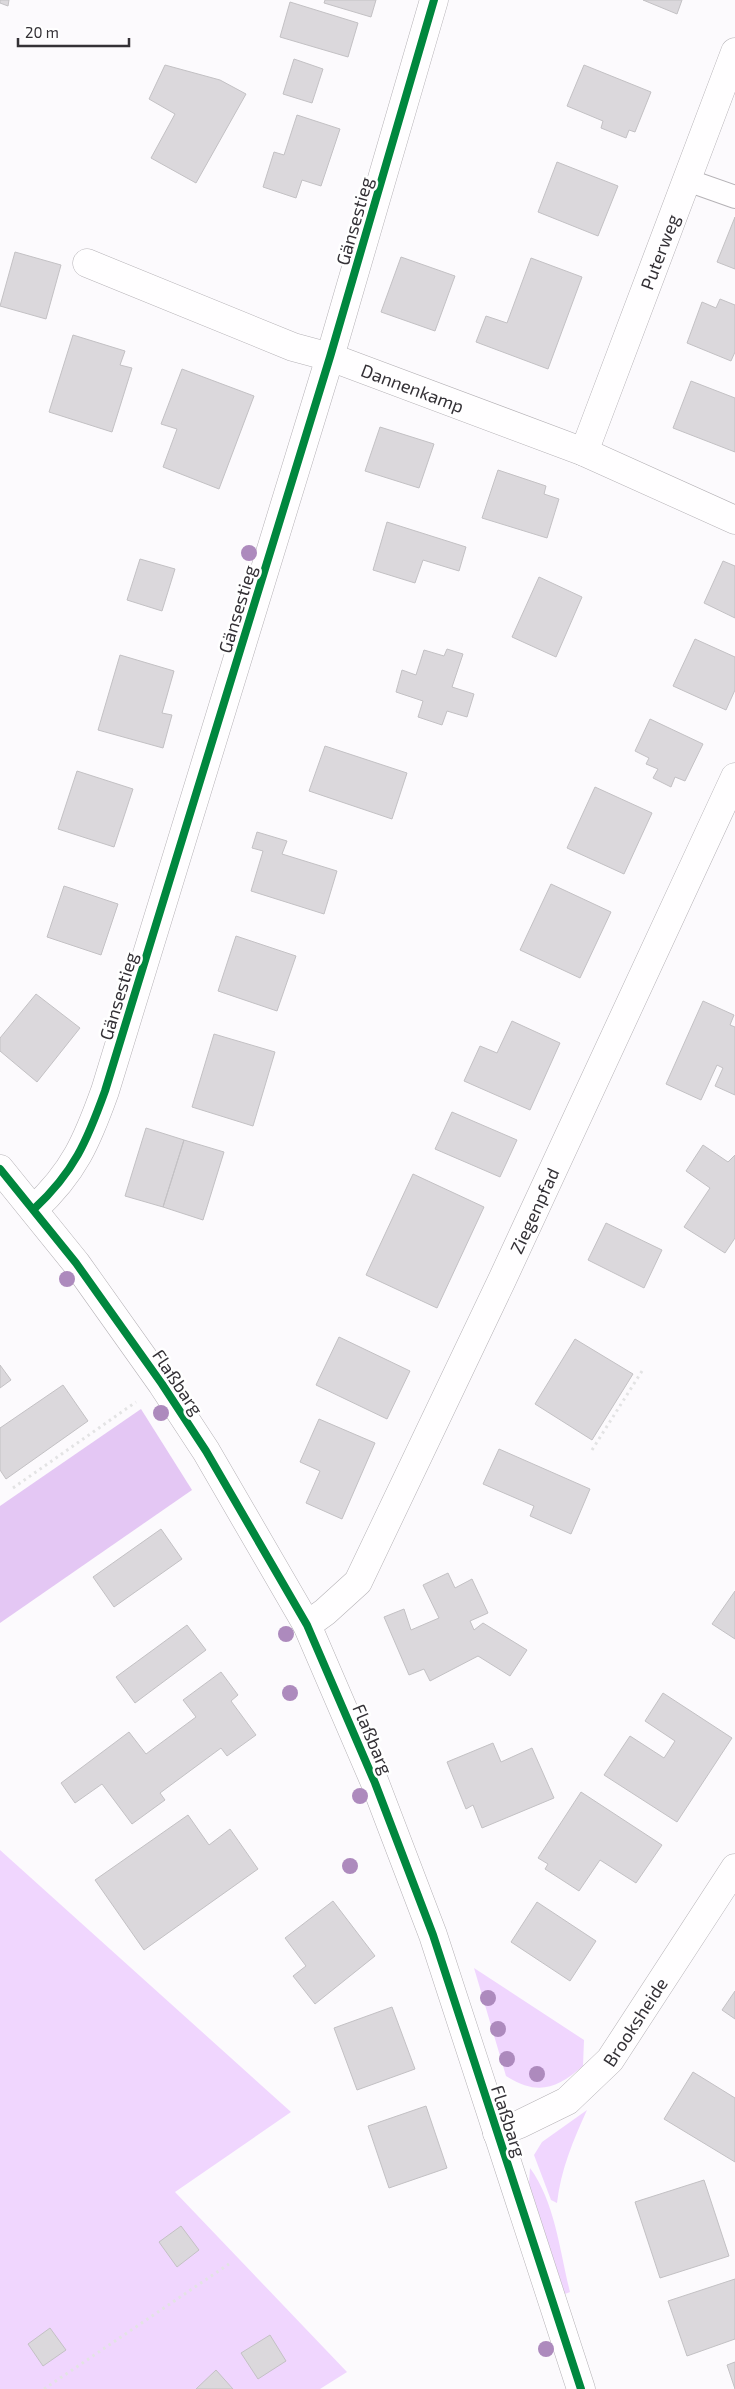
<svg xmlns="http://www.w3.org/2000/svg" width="735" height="2389" font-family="'Exo 2',sans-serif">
<rect width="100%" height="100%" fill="#fcfafd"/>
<!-- green -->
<path fill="#f0d6fe" d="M0,1850L291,2112L175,2192L347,2372L320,2389H0Z
M474,1968L584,2040L583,2066C556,2089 538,2096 506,2076Z
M587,2110C573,2141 561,2169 557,2203L551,2200L534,2155L542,2142Z
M530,2168C555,2202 560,2252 570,2292L565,2294L529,2184Z"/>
<!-- forest -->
<path fill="#e4c7f4" d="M141,1409L192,1490L0,1623V1506Z"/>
<!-- building -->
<path fill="#dbd8dc" stroke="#c3c1c4" d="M0,0H9L8,6L0,3Z
M325,0H376L371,17L324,3Z
M643,0H682L677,14Z
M290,2L358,23L348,57L280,37Z
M294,59L323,69L312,103L283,94Z
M165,65L220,80L246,94L196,183L151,158L175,114L149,99Z
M584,65L651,92L635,132L629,130L626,138L601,128L603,121L567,106Z
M297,115L340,129L321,186L302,180L296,198L263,187L274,152L284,155Z
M557,162L618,186L598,236L538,212Z
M735,217V269L717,262Z
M15,252L61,265L46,319L0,306Z
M401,257L455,276L435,331L381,312Z
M531,258L582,277L548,369L476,342L486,316L507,323Z
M720,299L735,305V352L731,361L687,343L702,302L716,308Z
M73,335L125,351L120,365L132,368L112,432L49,412Z
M182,369L254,396L219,489L163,467L177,429L161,424Z
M691,381L735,398V452L673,428Z
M380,427L434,444L419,488L365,471Z
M498,470L546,486L544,494L559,499L547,538L482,518Z
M387,522L466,547L459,571L423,560L415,583L373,570Z
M140,559L175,569L162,611L127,600Z
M723,561L735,566V618L704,603Z
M539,577L582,597L556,657L512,637Z
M695,639L735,657V690L726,710L673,686Z
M447,649L463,654L452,687L474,694L467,717L447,711L442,725L418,717L423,701L396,692L402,670L416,675L424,650L444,656Z
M120,655L174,671L162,713L172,715L163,748L98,730Z
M650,719L703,744L685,781L675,777L671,787L653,778L658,769L646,764L649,758L635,751Z
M325,746L407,773L392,819L309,791Z
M77,771L133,789L114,847L58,829Z
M595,787L652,813L624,874L567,848Z
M257,832L287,841L282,854L337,871L324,914L251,891L263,851L252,848Z
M551,884L611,912L580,978L520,950Z
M64,886L118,904L101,955L47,937Z
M236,936L296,956L277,1011L218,991Z
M36,994L80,1028L37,1082L0,1051V1038Z
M703,1001L734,1015L730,1025L735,1027V1095L715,1086L723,1068L717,1065L701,1100L666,1084Z
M512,1021L560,1043L530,1110L464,1081L480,1046L497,1053Z
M214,1034L275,1052L253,1126L192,1107Z
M452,1112L517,1140L500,1177L435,1149Z
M146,1128L184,1140L163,1207L125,1196Z
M184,1140L224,1152L203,1220L163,1207Z
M703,1145L728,1162L735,1155V1238L725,1253L684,1227L710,1188L686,1171Z
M413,1174L484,1207L437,1308L366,1275Z
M606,1223L662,1250L644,1288L588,1260Z
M339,1337L410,1371L387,1419L316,1385Z
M575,1339L633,1374L592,1440L535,1404Z
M0,1365L11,1380L0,1388Z
M63,1385L88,1421L6,1479L0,1470V1428Z
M319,1419L375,1443L342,1519L306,1503L320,1471L300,1462Z
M499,1449L590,1489L571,1534L530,1516L534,1506L483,1484Z
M161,1529L182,1559L114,1607L93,1577Z
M448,1573L455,1588L472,1579L488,1613L470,1621L474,1630L483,1623L527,1650L510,1676L478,1656L430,1681L424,1669L409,1675L384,1617L404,1609L411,1630L439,1618L423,1585Z
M735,1591V1639L712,1624Z
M187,1625L206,1650L135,1703L116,1677Z
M221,1672L238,1695L231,1701L256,1735L227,1756L221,1748L160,1793L165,1800L132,1824L102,1784L75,1803L61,1783L129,1732L146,1754L196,1717L183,1700Z
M663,1693L732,1738L677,1822L604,1775L630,1736L664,1758L675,1741L645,1721Z
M493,1743L501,1762L532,1748L554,1798L482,1828L473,1805L466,1809L447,1762Z
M581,1792L662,1845L636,1883L600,1860L579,1891L545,1869L548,1864L538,1858Z
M188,1815L209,1845L230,1829L258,1869L144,1950L95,1880Z
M333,1901L375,1956L315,2004L293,1976L306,1966L285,1938Z
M537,1902L596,1941L570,1981L511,1942Z
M735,1991V2019L722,2010Z
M392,2007L415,2069L357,2090L334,2028Z
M693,2072L735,2098V2162L664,2119Z
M426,2106L447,2168L389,2188L368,2126Z
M704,2180L729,2256L660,2278L635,2202Z
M181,2226L199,2250L177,2267L159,2242Z
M735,2279V2339L687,2356L668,2301Z
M50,2328L66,2350L43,2366L28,2344Z
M270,2335L286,2361L258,2379L241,2353Z
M735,2362V2389L727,2365Z
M216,2370L233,2389H196Z"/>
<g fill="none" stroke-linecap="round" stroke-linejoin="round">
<!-- service casing -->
<g stroke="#b5b2b6" stroke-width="24">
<path id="service" d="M687,180L735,197"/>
</g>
<!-- minor casing -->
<g stroke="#b5b2b6" stroke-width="29">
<g id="minor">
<path id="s1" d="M87,263L293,347L330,357L584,452L735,520"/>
<path id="s2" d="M584,452L735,52"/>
<path d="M0,1169L76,1263L162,1384L206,1451L307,1625L375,1783L433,1935L581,2389"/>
<path d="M34,1209C74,1172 87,1141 105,1091L330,357L434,0"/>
<path id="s3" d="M307,1625L325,1612L358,1582L502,1280L735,777"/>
<path id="s4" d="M497,2133L520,2124L567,2101L610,2060L735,1868"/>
</g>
</g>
<!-- path -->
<path stroke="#e3e3e4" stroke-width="3" stroke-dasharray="2.5 4" stroke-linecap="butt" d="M592,1450L642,1371
M13,1488L136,1402
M44,2389L229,2264"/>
<!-- service -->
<use href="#service" stroke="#fffeff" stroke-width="22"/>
<!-- minor -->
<use href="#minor" stroke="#fffeff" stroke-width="28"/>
<!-- cycleway casing -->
<g stroke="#fff" stroke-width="11">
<path id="cycleway" d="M0,1169L76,1263L162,1384L206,1451L307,1625L375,1783L433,1935L581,2389
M34,1209C74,1172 87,1141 105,1091L330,357L434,0"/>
</g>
<!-- cycleway -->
<use href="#cycleway" stroke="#00873e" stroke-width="8"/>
</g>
<!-- trees -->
<g fill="#ad8abd">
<circle cx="249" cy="553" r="8"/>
<circle cx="67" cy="1279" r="8"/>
<circle cx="161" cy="1413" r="8"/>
<circle cx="286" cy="1634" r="8"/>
<circle cx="290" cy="1693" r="8"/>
<circle cx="360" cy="1796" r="8"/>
<circle cx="350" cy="1866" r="8"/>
<circle cx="488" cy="1998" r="8"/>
<circle cx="498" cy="2029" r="8"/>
<circle cx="507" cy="2059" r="8"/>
<circle cx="537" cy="2074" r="8"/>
<circle cx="546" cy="2349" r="8"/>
</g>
<g text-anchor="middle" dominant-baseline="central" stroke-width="5" stroke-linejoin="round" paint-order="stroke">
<!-- street labels -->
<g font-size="18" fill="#343136" stroke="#fff">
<text transform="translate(354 221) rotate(-74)">Gänsestieg</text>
<text stroke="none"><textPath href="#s2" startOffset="214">Puterweg</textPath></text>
<text stroke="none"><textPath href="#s1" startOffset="349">Dannenkamp</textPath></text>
<text transform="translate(237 609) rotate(-73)">Gänsestieg</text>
<text transform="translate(118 996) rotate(-73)">Gänsestieg</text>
<text stroke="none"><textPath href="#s3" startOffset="478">Ziegenpfad</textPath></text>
<text transform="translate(178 1382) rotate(56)">Flaßbarg</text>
<text transform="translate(373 1739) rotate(67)">Flaßbarg</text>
<text stroke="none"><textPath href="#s4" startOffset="182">Brooksheide</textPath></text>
<text transform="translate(509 2121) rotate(72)">Flaßbarg</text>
</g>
</g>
<!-- scale -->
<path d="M18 38v8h111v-8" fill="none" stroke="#343136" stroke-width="2.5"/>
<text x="25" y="38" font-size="15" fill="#343136" stroke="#ffffff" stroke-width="4" paint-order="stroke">20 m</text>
</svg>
